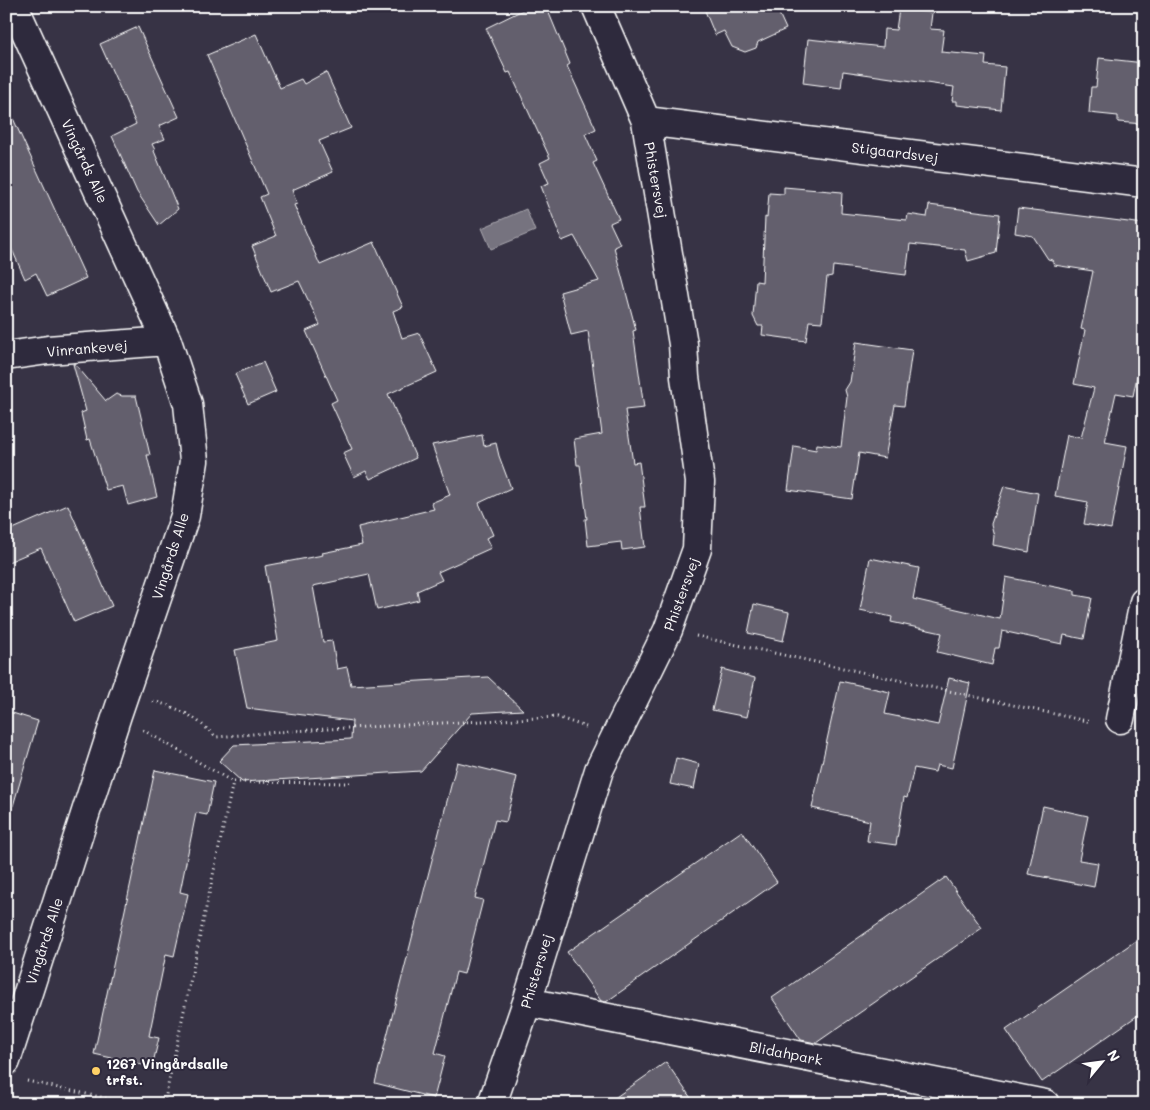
<svg xmlns="http://www.w3.org/2000/svg" width="1150" height="1110" font-family="Mali,sans-serif">
<rect width="100%" height="100%" fill="#373345"/>
<filter id="ink" filterUnits="userSpaceOnUse"><feTurbulence type="fractalNoise" baseFrequency=".02" numOctaves="2"/><feDisplacementMap in="SourceGraphic" scale="10" xChannelSelector="R" yChannelSelector="G"/><feConvolveMatrix kernelMatrix="1 2 1 2 8 2 1 2 1" color-interpolation-filters="sRGB"/></filter>
<g filter="url(#ink)">
<!-- water -->
<path fill="#76737f" stroke="#adabb2" d="M526,209L535,231L491,249L482,228Z"/>
<!-- building -->
<path fill="#635f6d" stroke="#fff" d="M531,6H546L570,64L567,66L596,129L585,134L597,161L593,163L619,219L610,223L620,244L614,247L636,330L633,331L644,408L625,410L633,463L639,462L645,507H640L645,547L622,550L621,542L588,546L585,519H587L580,465H577L574,439L602,434L588,331L571,335L560,292L599,281L574,236L562,241L541,186L549,183L540,163L550,158L510,72L507,73L486,28Z
M703,6H779L776,7L786,29L758,42L756,48L745,52L732,47L724,31L715,35Z
M899,9L932,13L930,29L944,30L941,52L986,56L985,65L1005,67L1001,110L957,105V101H952L954,87L843,71L841,88L803,83L808,39L883,47L884,29L896,30Z
M138,27L179,117L159,126L165,139L152,144L155,150L154,151L178,209L159,225L137,192L112,136L136,124L100,44Z
M256,34L280,88L301,79L304,84L326,72L351,128L319,141L333,172L292,190L297,204L294,205L320,265L374,242L403,307L393,311L402,338L419,333L437,372L388,394L416,458L370,479L366,471L354,477L343,453L352,449L331,403L337,400L306,331L320,325L299,281L271,292L252,246L276,236L260,197L267,194L207,55Z
M1099,58L1144,63V124L1118,122V116L1089,113L1091,87H1096Z
M6,103L86,278L47,296L36,273L25,279L6,236Z
M784,187L842,192L841,213L907,220L908,214L927,217L929,205L1000,214L996,253L968,261L965,250L910,244L906,275L833,266L832,276L827,277L822,322L809,321L806,341L762,335L763,326H758L753,316L756,281L762,282L765,217L767,218L769,193L784,194Z
M1018,208L1144,224V343L1133,396L1116,393L1105,442L1127,446L1111,529L1084,524L1088,502L1055,496L1067,435L1081,438L1094,388L1074,384L1085,330L1081,329L1093,271L1054,265L1052,260L1048,259L1033,236L1015,233Z
M856,342L912,350L904,406L895,405L885,458L859,453L852,499L788,490L794,446L816,450L817,444L841,447L847,397L845,390L850,382Z
M263,362L276,392L248,404L235,374Z
M73,364H75L106,401L116,394L122,396H136L150,455H147L157,497L128,505L123,486L106,490L90,439L87,440L81,413L86,411Z
M482,435L484,446L496,443L499,456L511,488L479,503L493,535L486,538L491,548L438,572L442,580L417,591L419,600L377,610L369,574L313,586L323,642L332,641L337,669L347,667L351,685L488,677L523,710L472,713L421,771L242,782L219,761L234,745L351,739L352,721L247,708L235,650L278,641L265,566L323,555L322,553L362,545L358,527L434,509L431,503L450,495L432,445Z
M1004,486L1038,493L1029,552L993,545L994,536L991,524Z
M68,505L112,606L74,622L41,548L6,563V532Z
M870,558L919,568L913,599L1000,619L1006,577L1075,591V595L1092,598L1084,639L1064,635L1062,644L1002,631L999,648H995L992,665L937,652L942,633L891,622L892,617L860,610Z
M754,604L789,612L783,641L748,633Z
M722,669L755,678L747,717L712,710Z
M949,678L970,683L952,768L937,765L935,772L914,768L907,798L904,797L896,845L867,841L870,821L812,808L840,681L890,692L885,714L938,725Z
M6,711L38,721L13,806L6,805Z
M676,758L699,764L694,789L670,784Z
M457,762L517,777L506,822L495,820L475,898L483,900L464,974L456,972L435,1053L445,1056L434,1098L375,1083Z
M155,770L214,782L207,815L196,813L180,892L188,894L174,956L166,954L149,1036L159,1038L152,1067L94,1054Z
M1043,806L1088,816L1079,860L1098,863L1094,887L1028,874Z
M742,831L777,882L606,1002L601,1001L567,952Z
M946,877L982,928L816,1043L801,1040L772,998Z
M1144,935V1011L1042,1082L1006,1030Z
M666,1062L695,1104H606Z"/>
<g fill="none" stroke-linecap="round" stroke-linejoin="round">
<!-- minor casing -->
<g stroke="#fff" stroke-width="31">
<path id="minor" d="M646,121L1144,183
M6,356L48,350L167,341
M1120,719L1144,602
M527,1002L1045,1104
M6,1061L117,715L185,516L194,461L188,404L167,341L14,6
M492,1104L527,1002L599,770L668,630L697,549L700,482L685,377L683,344L646,121L596,6"/>
</g>
<!-- path -->
<path stroke="#fff" stroke-width="3" stroke-dasharray="1 4" stroke-linecap="butt" d="M696,636L1091,722
M153,701C182,709 194,716 216,737L291,731L557,717L586,727
M143,730L233,782L351,783
M27,1081L132,1104
M164,1104L233,782"/>
<!-- minor -->
<use href="#minor" stroke="#2f2a3d" stroke-width="28"/>
</g>
</g>
<!-- markers -->
<circle fill="#ffd166" stroke="#2f2a3d" stroke-width="2" cx="96" cy="1071" r="5"/>
<g text-anchor="middle" dominant-baseline="central" stroke-width="4" stroke-linejoin="round" paint-order="stroke">
<!-- street labels -->
<g font-size="14" fill="#fff" stroke="#2f2a3d">
<text transform="translate(895 152) rotate(7)">Stigaardsvej</text>
<text transform="translate(85 161) rotate(65)">Vingårds Alle</text>
<text transform="translate(656 180) rotate(80)">Phistersvej</text>
<text transform="translate(87 348) rotate(-5)">Vinrankevej</text>
<text transform="translate(170 556) rotate(-72)">Vingårds Alle</text>
<text transform="translate(681 594) rotate(-70)">Phistersvej</text>
<text transform="translate(44 941) rotate(-72)">Vingårds Alle</text>
<text transform="translate(536 971) rotate(-73)">Phistersvej</text>
<text transform="translate(786 1053) rotate(11)">Blidahpark</text>
</g>
<!-- poi labels -->
<g font-size="14" font-weight="bold" fill="#fff" stroke="#2f2a3d" text-anchor="start">
<text x="106" y="1063">1267 Vingårdsalle<tspan x="106" dy="16">trfst.</tspan></text>
</g>
</g>
<!-- margin -->
<rect width="1150" height="1110" fill="none" stroke="#2f2a3d" stroke-width="25"/>
<rect x="12" y="12" width="1125" height="1085" fill="none" stroke="#fff" stroke-width="2" filter="url(#ink)"/>
<!-- north arrow -->
<g transform="translate(1102 1062) rotate(61)" stroke="#2f2a3d" stroke-width="4" paint-order="stroke">
<path d="M0-4L9 19L0 12L-9 19Z" fill="#ffffff"/>
<text y="-8" font-size="14" font-weight="bold" text-anchor="middle" fill="#ffffff">N</text>
</g>
</svg>
